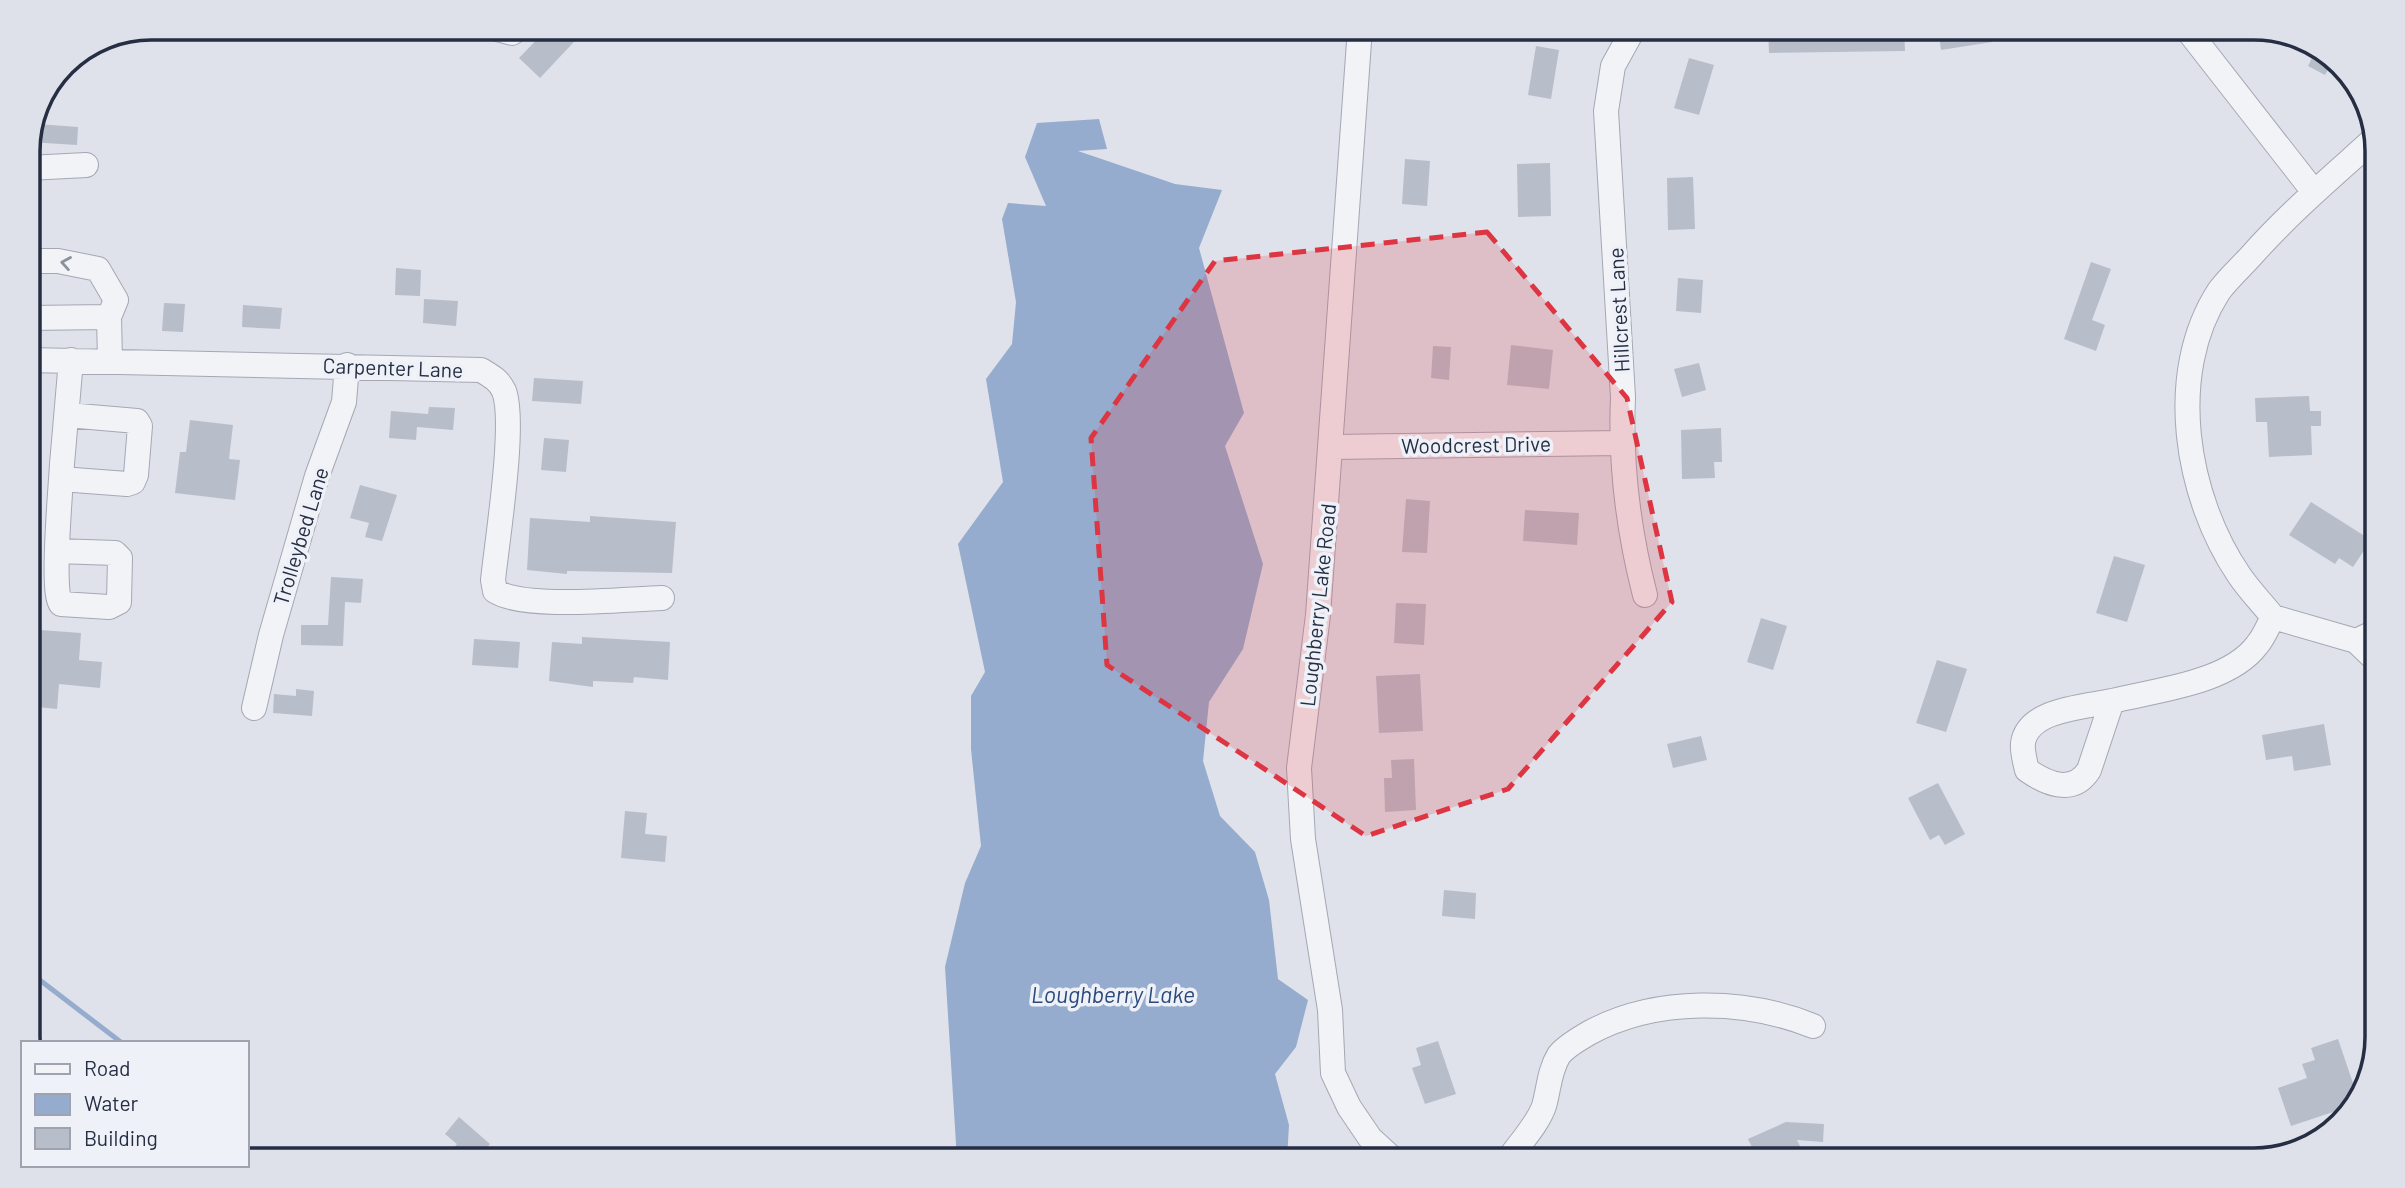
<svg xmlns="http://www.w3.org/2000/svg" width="2405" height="1188" font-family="Barlow,sans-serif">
<rect width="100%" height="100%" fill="#dfe2ea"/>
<!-- water -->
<path fill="#95acce" d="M1099,119L1107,149L1078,151L1175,184L1222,190L1199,248L1244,413L1225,446L1263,564L1243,649L1209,702L1203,761L1220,816L1255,852L1269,900L1278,979L1308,1000L1296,1047L1275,1074L1289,1125L1287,1160H957L945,967L965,883L981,846L971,749V696L985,672L958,544L1003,482L986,379L1012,344L1016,302L1002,219L1008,203L1046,206L1025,157L1037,123Z"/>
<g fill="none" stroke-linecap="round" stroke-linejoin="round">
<!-- stream -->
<path stroke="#95acce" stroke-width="5" d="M28,971L122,1043"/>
</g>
<!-- building -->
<path fill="#b8bdca" d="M548,28H587L540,78L519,58Z
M1768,28H1904L1905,51L1769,53Z
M1938,28H1990L1992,42L1941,50Z
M1536,46L1559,50L1551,99L1528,95Z
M2317,48L2332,62L2325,75L2308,66Z
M1689,58L1714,65L1699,115L1674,108Z
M37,124L78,127L77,145L29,142Z
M1405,159L1430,161L1427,206L1402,204Z
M1550,163L1551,216L1518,217L1517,164Z
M1693,177L1695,229L1668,230L1667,178Z
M2091,262L2111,269L2092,320L2105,325L2096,351L2064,339Z
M396,268L421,270L420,296L395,295Z
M1678,278L1703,280L1701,313L1676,311Z
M424,299L458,301L456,326L423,323Z
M164,303L185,304L183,332L162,331Z
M243,305L282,308L280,329L242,327Z
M1511,345L1553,350L1549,389L1507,385Z
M1433,346L1451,347L1449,380L1431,378Z
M1699,363L1706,390L1682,397L1674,369Z
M534,378L583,381L581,404L532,401Z
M2309,396L2310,411H2321V426H2311L2312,455L2269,457L2267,422H2256L2255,398Z
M429,407L455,408L453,430L417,427L416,440L389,438L391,411L428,414Z
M190,420L233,425L229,459L240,460L235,500L175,493L180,452H186Z
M1721,428L1722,462H1714L1715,478L1682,479L1681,430Z
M544,438L569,440L566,472L541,470Z
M360,485L397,495L382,541L365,537L369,523L350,518Z
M1406,499L1430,501L1427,553L1402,552Z
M2311,502L2371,540L2353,567L2339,558L2335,564L2289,535Z
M1525,510L1579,513L1577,545L1523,541Z
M590,516L676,522L672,573L567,571V574L527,570L530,518L590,522Z
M2114,556L2145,565L2127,622L2096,613Z
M331,577L363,579L361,603L345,602L343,646L301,645V625H328Z
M1396,603L1426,604L1424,645L1394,643Z
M1761,618L1787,626L1773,670L1747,662Z
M40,630L81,633L79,660L102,662L100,688L59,684L57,709L28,706V682L35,683Z
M582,637L670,642L668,680L634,677L633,683L593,681V687L549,681L552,642L582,644Z
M474,639L520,642L518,668L472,665Z
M1937,660L1967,669L1946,732L1916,723Z
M1420,674L1423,731L1379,733L1376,676Z
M296,689L314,691L312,716L273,713L274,694L296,696Z
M2324,724L2331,765L2294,771L2292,756L2266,760L2262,735Z
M1701,736L1707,760L1673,768L1667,744Z
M1414,759L1416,810L1385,812L1384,778H1392L1391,760Z
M1938,783L1965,834L1945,845L1939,835L1930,840L1908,798Z
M625,811L647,813L645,834L667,836L665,862L621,858Z
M1444,890L1476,893L1475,919L1442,916Z
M2338,1039L2358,1098L2351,1106L2291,1126L2278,1088L2307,1078L2302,1064L2315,1060L2311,1048Z
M1438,1041L1456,1094L1425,1104L1412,1068L1421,1065L1416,1048Z
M459,1117L490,1144L477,1160H458L450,1153L457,1144L445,1134Z
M1786,1122L1824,1124L1823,1142L1797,1140L1807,1160H1758L1748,1139Z"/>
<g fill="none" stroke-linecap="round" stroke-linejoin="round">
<!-- minor casing -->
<g stroke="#a4a8b5" stroke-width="26">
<path id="minor" d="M493,28L512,33L519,28
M1360,28L1318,615L1299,768L1303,839L1330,1010L1333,1073L1349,1107L1370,1138L1394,1160
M1634,28L1613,66L1606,111L1623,397C1620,465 1628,529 1645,595
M2186,28L2314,192
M28,168L86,165
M28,261H58L98,269L116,300L109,317
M28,318L109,317L110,361
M28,360L481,370C491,376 499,380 504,391C516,423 497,541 493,580L495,591C524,610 624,599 662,598
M1332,447L1621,443
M61,479L127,484L133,482L136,475L140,426L137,421L67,415
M57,551L115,553L120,558L119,602L109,607L61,604C51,595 61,484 62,464L71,360
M2273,617C2262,603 2249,590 2239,575C2186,497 2165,374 2219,291C2228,279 2241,267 2251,256C2289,213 2333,176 2375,138
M2273,617L2356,641
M2377,631L2356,641L2377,661
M2112,701L2089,770C2073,795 2047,784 2027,770C2025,762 2022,751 2023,743C2028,709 2085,707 2112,701Z
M2112,701C2156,690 2229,683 2257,645C2264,637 2268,626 2273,617
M254,708L271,635L317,476L344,402L347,365
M1508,1160C1519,1144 1538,1124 1544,1106C1549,1089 1549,1071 1559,1055C1566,1046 1579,1039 1589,1033C1655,997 1744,998 1813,1026"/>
</g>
<!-- minor -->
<use href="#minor" stroke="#f2f3f7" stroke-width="24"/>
</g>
<!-- one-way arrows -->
<defs><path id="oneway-chevron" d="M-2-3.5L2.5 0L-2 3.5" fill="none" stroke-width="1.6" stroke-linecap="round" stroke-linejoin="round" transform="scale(1.75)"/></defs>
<use stroke="#8c909d" href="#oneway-chevron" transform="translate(66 263) rotate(-170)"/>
<!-- marked area -->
<path fill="#dd3541" fill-opacity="0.2" stroke="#dd3541" stroke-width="5" stroke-dasharray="14 9" stroke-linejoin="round" d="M1487,232L1627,398L1672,602L1508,789L1366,836L1107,665L1091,438L1215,261Z"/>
<g text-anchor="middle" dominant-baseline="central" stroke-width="7" stroke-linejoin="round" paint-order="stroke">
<!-- street labels -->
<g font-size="21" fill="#262e43" stroke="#eef1f7">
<text transform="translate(1618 310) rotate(-93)">Hillcrest Lane</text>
<text transform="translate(393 367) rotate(2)">Carpenter Lane</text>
<text transform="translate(1476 444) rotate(-1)">Woodcrest Drive</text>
<text transform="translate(300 536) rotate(-73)">Trolleybed Lane</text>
<text transform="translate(1317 605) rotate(-84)">Loughberry Lake Road</text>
</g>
<!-- water labels -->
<g font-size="23" font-style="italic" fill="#2b487b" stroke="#eef1f7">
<text x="1113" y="994">Loughberry Lake</text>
</g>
</g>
<!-- crop -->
<path d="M0 0H2405V1188H0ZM151 40H2254A111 111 0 0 1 2365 151V1037A111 111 0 0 1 2254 1148H151A111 111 0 0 1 40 1037V151A111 111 0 0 1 151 40Z" fill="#dee1e9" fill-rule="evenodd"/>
<path fill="none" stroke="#262e43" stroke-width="3.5" d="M151 40H2254A111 111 0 0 1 2365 151V1037A111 111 0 0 1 2254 1148H151A111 111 0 0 1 40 1037V151A111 111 0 0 1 151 40Z"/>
<!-- legend -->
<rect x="21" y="1041" width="228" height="126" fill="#eef1f7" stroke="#9ea3af" stroke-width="2"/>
<rect x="35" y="1064" width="35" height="10" fill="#f2f3f7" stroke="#9ea3af" stroke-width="2"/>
<text x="84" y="1076" font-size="21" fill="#262e43">Road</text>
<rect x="35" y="1094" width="35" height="21" fill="#95acce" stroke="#9ea3af" stroke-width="2"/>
<text x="84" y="1111" font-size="21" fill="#262e43">Water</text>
<rect x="35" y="1128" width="35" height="21" fill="#b8bdca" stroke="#9ea3af" stroke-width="2"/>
<text x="84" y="1146" font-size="21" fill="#262e43">Building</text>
</svg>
